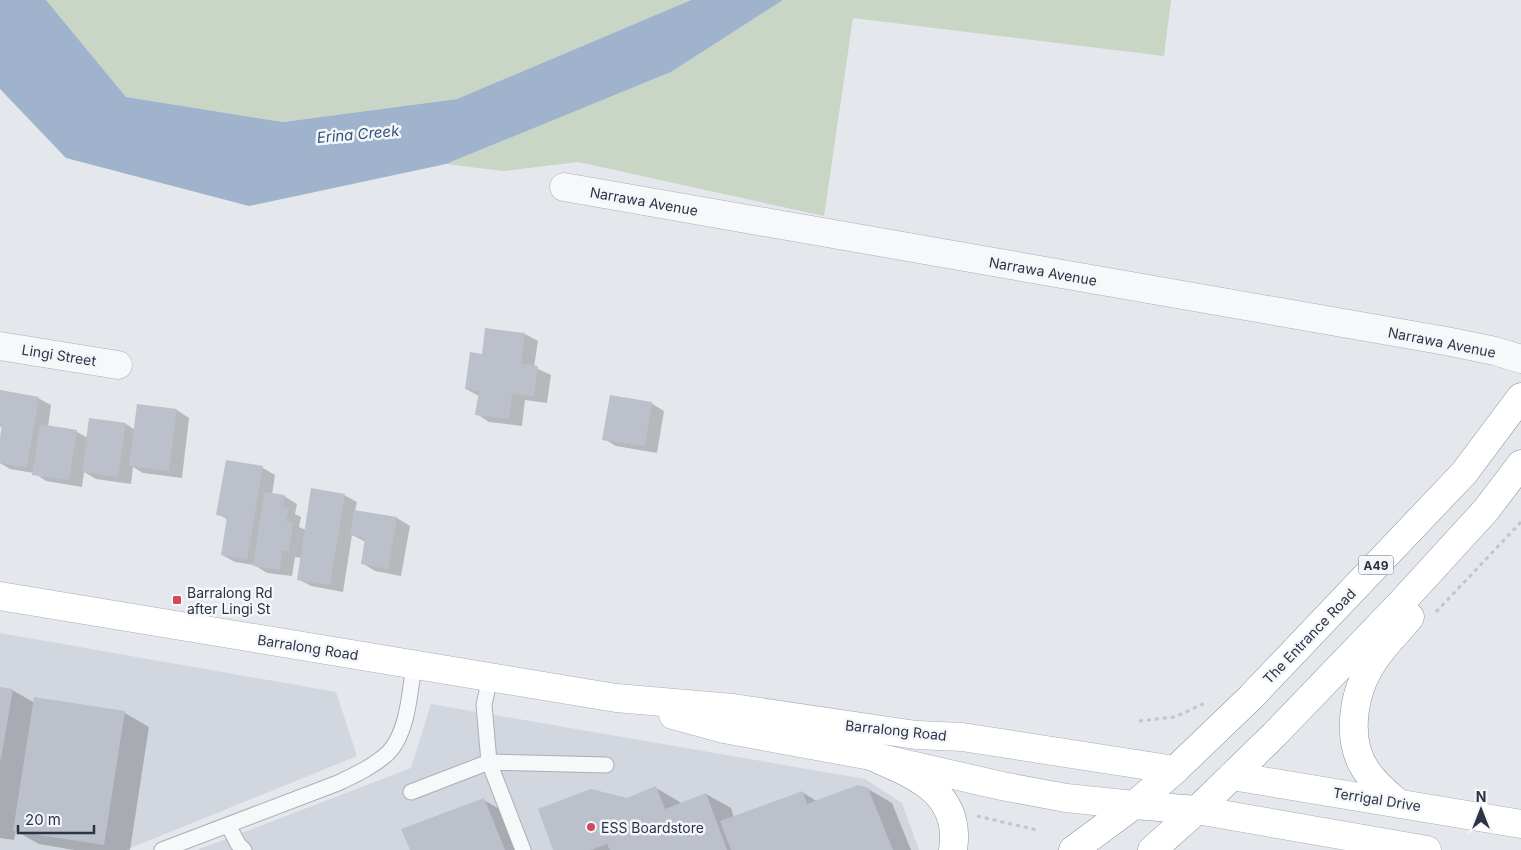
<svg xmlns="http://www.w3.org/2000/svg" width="1521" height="850" font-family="Inter,sans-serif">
<rect width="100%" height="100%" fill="#e4e7ec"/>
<!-- built -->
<path fill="#d2d6de" d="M0,633L336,692L357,756L126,850H0Z
M431,704L865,779L902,803L919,850H197L411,768Z"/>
<!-- green -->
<path fill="#c9d6c5" d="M46,0H691L457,99L283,122L126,97Z
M783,0H1171L1164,56L853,18L824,216L578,162L503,171L446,164L671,72Z"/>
<!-- water -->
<path fill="#9fb4cc" d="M0,0H46L126,97L283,122L457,99L691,0H783L671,72L446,164L249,206L66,158L0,89Z"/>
<!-- shadow -->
<path fill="#0003" d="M486,329L525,334L538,341L534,367L551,375L547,403L525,400L522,426L489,422L477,414L479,396L466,389L483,355Z
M0,391L38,398L51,405L48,427L77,432L88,438L126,424L135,430L177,410L189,418L182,478L143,473L133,467L131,484L96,479L84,472L82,487L46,481L34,473L10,469L0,463V446L3,428L0,426Z
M651,403L664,411L657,453L616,446L604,439Z
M263,468L275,475L272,495L284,496L297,504L295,514L301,517L299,527L306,530L344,495L357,502L355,511L397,518L410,526L401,576L375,571L362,563L366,542L352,535L343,592L311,586L298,579L301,558L295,557L292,576L267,573L254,565L235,562L222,555L228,520L218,514Z
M0,688L12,690L35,703V699L125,713L149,727L130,850H74L39,844L16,831L14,840L0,838Z
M656,788L680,802L681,804L706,794L731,808L734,818L802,792L818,802L868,789L892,803L911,850H555Z
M484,800L508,814L523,850H411Z"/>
<!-- building -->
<path fill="#bbc0ca" d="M485,328L525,333L521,364L538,366L534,396L512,394L509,419L475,415L479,391L465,389L470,352L482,354Z
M0,390L39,397L27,468L0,463V438L2,424H0Z
M610,395L652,402L645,446L602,440Z
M137,404L177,409L169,471L129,466Z
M89,418L126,423L118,477L82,472Z
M40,424L77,430L69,480L32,475Z
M226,460L263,466L247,560L221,555L227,517L216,515Z
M311,488L345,494L330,585L297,580Z
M264,492L285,495L283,507L289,508L286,521L293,522L289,551H282L280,570L253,566Z
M354,510L397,517L388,569L361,564L365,538L350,535Z
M0,687L13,689L1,759H0Z
M34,697L125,711L104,845L13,831Z
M858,785L868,788L893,850H731L720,821L803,791L807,804Z
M656,786L665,809L706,793L727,850H610L607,844L591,850H553L538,809L591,789L627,798Z
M484,798L505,850H410L401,829Z"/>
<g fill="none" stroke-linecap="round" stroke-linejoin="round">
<!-- lane casing -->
<g stroke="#a9aeb7" stroke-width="17">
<path id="lane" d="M411,792L489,762L484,705L490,677
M228,825L238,844L244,850
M162,850L338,783C355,775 374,766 388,753C408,733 410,691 414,664
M523,850L489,762L606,765"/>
</g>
<!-- street casing -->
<g stroke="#a9aeb7" stroke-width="29">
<path id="street" d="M564,187L1446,341L1495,351L1521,359
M0,346L118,365"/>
</g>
<!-- secondary casing -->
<g stroke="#a9aeb7" stroke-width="29">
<path id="secondary" d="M0,596L616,698L733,708L916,735L962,737L1175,770
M673,715L724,729L871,756L1002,786L1066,798L1134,805
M1232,776L1521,824
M1197,810L1427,850"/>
</g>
<!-- highway casing -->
<g stroke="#8b94a3" stroke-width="29">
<path id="highway" d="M871,756C914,775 962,792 953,850
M1397,802C1389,795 1379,787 1372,778C1343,746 1352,692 1375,659C1385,644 1399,631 1410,617
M1134,805L1197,810
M1073,850L1134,805L1175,770L1251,697L1464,473L1521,397
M1152,850L1197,810L1274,735L1401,603L1486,510L1521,464"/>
</g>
<!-- path -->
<path stroke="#c2c5cb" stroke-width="3" stroke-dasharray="4 4" stroke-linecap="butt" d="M1436,612L1521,522
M1139,721L1175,717L1205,703
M977,816L1037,830"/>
<!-- lane -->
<use href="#lane" stroke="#f7f8fa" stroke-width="15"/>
<!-- street -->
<use href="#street" stroke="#f7f8fa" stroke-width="28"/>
<!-- secondary -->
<use href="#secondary" stroke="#fff" stroke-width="28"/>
<!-- highway -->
<use href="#highway" stroke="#fff" stroke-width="28"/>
</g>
<!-- markers -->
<g fill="#d1495b" stroke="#f4f6f9" stroke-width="2">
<rect x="172" y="595" width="10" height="10" rx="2.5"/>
<circle cx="591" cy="827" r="5"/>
</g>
<g text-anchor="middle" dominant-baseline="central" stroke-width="5" stroke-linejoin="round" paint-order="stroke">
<!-- shield labels -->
<rect fill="#f4f6f9" stroke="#676e7b" stroke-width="1" x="1358.5" y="555.5" width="35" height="19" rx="4"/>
<g font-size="12" font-weight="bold" fill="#2b3445">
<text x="1376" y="565">A49</text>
</g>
<!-- street labels -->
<g font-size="14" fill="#2b3445" stroke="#f4f6f9">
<text transform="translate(644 201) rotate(10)">Narrawa Avenue</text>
<text transform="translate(1043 271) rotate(10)">Narrawa Avenue</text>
<text transform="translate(1442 342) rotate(11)">Narrawa Avenue</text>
<text transform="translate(59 355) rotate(9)">Lingi Street</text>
<text transform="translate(1309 636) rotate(-46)">The Entrance Road</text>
<text transform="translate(308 647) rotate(9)">Barralong Road</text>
<text transform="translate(896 730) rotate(6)">Barralong Road</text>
<text transform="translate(1377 799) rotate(9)">Terrigal Drive</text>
</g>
<!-- poi labels -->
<g font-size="14" fill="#2b3445" stroke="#f4f6f9" text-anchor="start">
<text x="187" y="592">Barralong Rd<tspan x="187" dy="16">after Lingi St</tspan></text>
<text x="601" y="827">ESS Boardstore</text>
</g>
<!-- water labels -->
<g font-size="15" font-style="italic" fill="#34527a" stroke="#f4f6f9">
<text transform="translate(358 134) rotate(-5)">Erina Creek</text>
</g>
</g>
<!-- north arrow -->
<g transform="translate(1481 810)" stroke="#f4f6f9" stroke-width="4" paint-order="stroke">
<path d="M0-4L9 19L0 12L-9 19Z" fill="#2b3445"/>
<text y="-8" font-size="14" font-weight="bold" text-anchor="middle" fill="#2b3445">N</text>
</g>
<!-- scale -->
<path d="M18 825v8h76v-8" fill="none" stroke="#2b3445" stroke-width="2.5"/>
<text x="25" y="825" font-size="15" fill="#2b3445" stroke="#f4f6f9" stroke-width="4" paint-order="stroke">20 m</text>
</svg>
